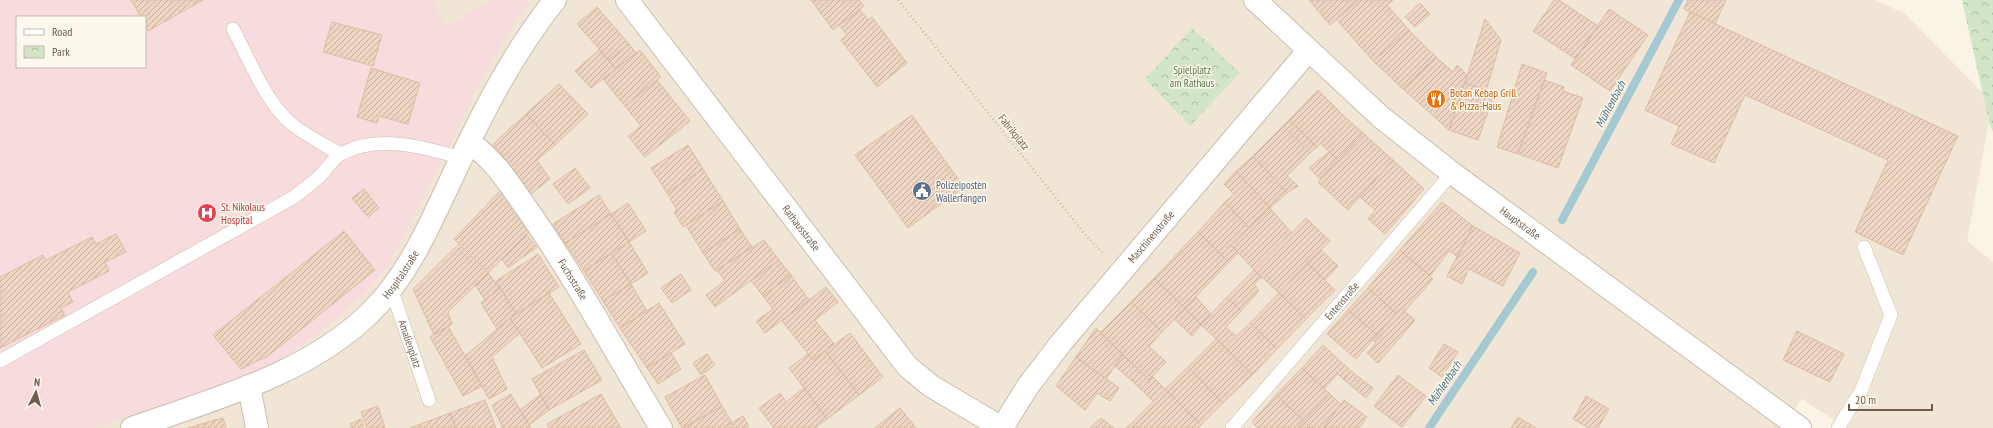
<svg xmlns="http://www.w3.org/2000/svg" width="1993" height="428" font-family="'PT Sans Narrow',sans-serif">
<defs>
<pattern id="park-crowns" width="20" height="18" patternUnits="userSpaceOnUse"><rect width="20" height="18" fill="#d2e6c7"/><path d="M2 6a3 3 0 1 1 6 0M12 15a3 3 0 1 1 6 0" fill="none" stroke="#afbea4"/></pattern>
<pattern id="building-hatch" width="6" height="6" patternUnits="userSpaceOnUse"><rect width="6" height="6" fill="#edd5c1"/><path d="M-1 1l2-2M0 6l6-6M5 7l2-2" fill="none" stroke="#c4b09f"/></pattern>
</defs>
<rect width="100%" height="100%" fill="#faf4e7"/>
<!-- residential -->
<path fill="#f1e6d6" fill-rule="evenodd" d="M0,0H1874L1904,13L1982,92L1989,122L1967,241L1993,262V428H1846L1802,399L1781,428H0ZM17,17H145V67H17Z"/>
<!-- medical -->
<path fill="#f7dbdd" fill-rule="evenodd" d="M0,0H432L446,28L491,0H527L529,4L508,33L485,72L393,257L367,291L337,319L294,351L245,379L93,428H0ZM17,17H145V67H17Z"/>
<!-- park -->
<path fill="url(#park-crowns)" d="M1962,0H1993V132L1989,122Z
M1192,28L1240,73L1190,126L1145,79Z"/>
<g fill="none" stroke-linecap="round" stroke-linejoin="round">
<!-- stream -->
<path stroke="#a4c9d3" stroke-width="8" d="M1562,220L1679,0
M1429,428L1533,272"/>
</g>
<!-- building -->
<path fill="url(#building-hatch)" stroke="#debda3" d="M131,0H203L148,31L145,24V17H141Z
M811,0H859L864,6L833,30Z
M1309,0H1359L1330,25Z
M1359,0H1393L1387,5L1409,30L1373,61L1336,19Z
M1554,0H1559L1598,26L1576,59L1533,31Z
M1688,0H1726L1715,24L1684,9Z
M1420,3L1430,14L1415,27L1405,17Z
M597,7L629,44L609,60L577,24Z
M1609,9L1648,35L1610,91L1571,65Z
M860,10L868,20L872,17L907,63L877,87L841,40L847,35L839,25Z
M1690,12L1958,136L1903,255L1855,232L1888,160L1745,95L1714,163L1671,144L1679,126L1645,110Z
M1485,19L1501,40L1486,91L1465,83Z
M332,22L382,35L373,66L323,52Z
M1409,30L1436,57L1403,89L1373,61Z
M629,44L636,53L616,69L609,60Z
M599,50L616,69L591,88L575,71Z
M640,50L661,77L625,106L603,79Z
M1436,57L1453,72L1457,65L1467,75L1449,130L1403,89Z
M1522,64L1547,73L1518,154L1497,147Z
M371,68L420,83L408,124L379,116L377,123L357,117Z
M657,80L690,121L645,157L628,136L641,126L625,106Z
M1544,80L1564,87L1563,91L1583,98L1558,168L1518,154Z
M1465,83L1495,93L1478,140L1449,130Z
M559,84L588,114L555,145L526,114Z
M1318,90L1346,118L1317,147L1289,120Z
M526,114L555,145L537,160L550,179L531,194L493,144Z
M912,115L964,187L908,228L855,155Z
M1346,118L1363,133L1337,159L1321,144Z
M1289,120L1317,147L1310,153L1283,126Z
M1283,126L1310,153L1287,176L1298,186L1287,193L1253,156Z
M1363,133L1393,160L1348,210L1318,182Z
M688,145L703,169L667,193L651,168Z
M1329,152L1337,159L1320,179L1309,168Z
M1253,156L1287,193L1270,208L1236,171Z
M1393,160L1424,189L1385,234L1368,219L1375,210L1360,197Z
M575,168L590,188L568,204L553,184Z
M703,169L723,201L683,227L674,212L677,210L667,193Z
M1236,171L1270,208L1249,228L1225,202L1234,194L1224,184Z
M364,189L379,208L368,217L352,198Z
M502,189L530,231L488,273L454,239Z
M599,195L611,214L565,243L553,224Z
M723,201L740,229L703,253L686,225Z
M1225,202L1249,228L1231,245L1238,253L1229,262L1198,232Z
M1442,202L1473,226L1458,257L1449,251L1430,276L1400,250Z
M628,203L646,231L629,242L611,214Z
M1270,208L1291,232L1254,270L1231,245Z
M611,214L629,242L584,271L565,243Z
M1306,218L1330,241L1279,293L1254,270Z
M1473,226L1520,253L1503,286L1469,269L1462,284L1447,276Z
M740,229L752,247L715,271L703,253Z
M344,231L375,270L268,356L241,369L213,335Z
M1198,232L1229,262L1185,308L1154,278Z
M116,234L126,252L105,262L109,271L68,292L73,302L61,308L65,315L0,348V277L43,255L46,260L92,237L96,244Z
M526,234L537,247L508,268L502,259Z
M764,240L779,260L715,307L706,295L725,281L717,270Z
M629,242L648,273L631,284L611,253Z
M459,244L488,273L448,312L452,324L434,335L413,289Z
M1321,250L1338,266L1325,280L1307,263Z
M1400,250L1433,279L1405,311L1401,308L1396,313L1368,288Z
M611,253L631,284L603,301L584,271Z
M538,254L559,287L516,314L496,281Z
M779,260L791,275L763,296L751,281Z
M1307,263L1335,290L1306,319L1279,293Z
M1254,270L1262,277L1254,284L1259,291L1241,311L1227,297Z
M488,273L500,288L485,300L475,285Z
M681,274L691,290L672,303L661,288Z
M791,275L809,300L765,333L756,321L773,309L763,296Z
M1154,278L1185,308L1162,332L1131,302Z
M631,284L647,311L620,328L603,301Z
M826,287L838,302L815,320L834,344L813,360L782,321Z
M500,288L516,314L497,329L481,303Z
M1368,288L1396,313L1377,335L1348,310Z
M549,293L581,344L542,368L510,318Z
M1279,293L1306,319L1277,349L1250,323Z
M1196,297L1211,314L1201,325L1185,308Z
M1227,297L1241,311L1226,327L1236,336L1225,347L1201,325Z
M1131,302L1162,332L1149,346L1166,362L1149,380L1100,333Z
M659,303L685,344L647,368L620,328Z
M1185,308L1201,325L1192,336L1174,319Z
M1401,308L1415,320L1378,363L1367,353L1376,343L1373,340Z
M1348,310L1377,335L1356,359L1327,334Z
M510,318L520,333L492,357L507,389L489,399L465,356Z
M1250,323L1277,349L1252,375L1225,347Z
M448,326L482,386L463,396L430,337Z
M1096,328L1123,354L1106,379L1076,357Z
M1797,331L1844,354L1830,382L1783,360Z
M850,333L883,377L859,395L825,351Z
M1216,339L1252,375L1223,403L1188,367Z
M1444,344L1458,352L1442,377L1429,368Z
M1323,345L1351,371L1344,380L1338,374L1324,389L1302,368Z
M584,350L602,380L549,410L532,379Z
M825,351L859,395L827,419L789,368L808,354L813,360Z
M671,353L681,369L658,384L647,368Z
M707,354L715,365L701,375L693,363Z
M1123,354L1140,371L1132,381L1115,366Z
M1076,357L1119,388L1110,401L1097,393L1085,410L1056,386Z
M1188,367L1223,403L1201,425L1165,389Z
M1302,368L1330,394L1304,421L1276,395Z
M1140,371L1149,380L1152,376L1165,389L1153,401L1132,381Z
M1351,371L1373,388L1366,398L1344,380Z
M705,375L722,406L682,428L665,397Z
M1398,375L1426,396L1402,427L1374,406Z
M804,388L827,419L815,428H774L759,408L780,393L786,402Z
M1165,389L1201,425L1198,428H1139L1133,422Z
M511,394L529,425L531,428H503L492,405Z
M541,394L549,410L529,425L520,410Z
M601,394L621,428H549L547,424Z
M1330,394L1341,404L1323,428H1311L1304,421Z
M1276,395L1304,421L1298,428H1258L1252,422Z
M1586,396L1609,409L1598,428H1589L1573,419Z
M485,400L496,428H456L450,413Z
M1344,400L1367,417L1359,428H1323Z
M378,406L385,428H367L361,412Z
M722,406L732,423L723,428H684Z
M900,408L916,428H875Z
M450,413L456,428H410Z
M743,416L749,426L745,428H723Z
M1518,417L1536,428H1511Z
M223,418L226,428H188L201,424Z
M1101,418L1114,428H1090Z
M361,419L364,428H352L350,424Z
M1304,421L1311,428H1298Z
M1133,422L1139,428H1126Z"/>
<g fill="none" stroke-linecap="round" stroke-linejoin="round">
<!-- service casing -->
<g stroke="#cbbcae" stroke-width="14">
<g id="service">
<path d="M233,29C248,57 268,107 293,125C307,136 325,145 340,154"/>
<path id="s1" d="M391,288L429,400"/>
<path d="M0,361L294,197C303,190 312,183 320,176C327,169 333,158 341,154C377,134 425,147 461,158"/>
<path id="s2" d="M1232,428L1452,173"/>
<path d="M1838,428L1861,391L1891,315L1864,247"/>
</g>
</g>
<!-- minor casing -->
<g stroke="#cbbcae" stroke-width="24">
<g id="minor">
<path id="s3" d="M627,0L907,366L931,386L1002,428"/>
<path id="s4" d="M470,143C495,160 510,185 527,209C576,279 617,355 661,428"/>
<path d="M249,386L257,428"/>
<path id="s5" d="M132,428C214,399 306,375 370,313C410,274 432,219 456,169C484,110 514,51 555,0"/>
<path id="s6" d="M1002,428L1028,386L1061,343L1308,51"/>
</g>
</g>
<!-- secondary casing -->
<g stroke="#cdbdac" stroke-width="24">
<g id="secondary">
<path id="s7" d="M1255,0L1382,118L1452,173L1800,428"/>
</g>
</g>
<!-- path -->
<path stroke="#d2b8a4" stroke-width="2.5" stroke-dasharray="1 3" stroke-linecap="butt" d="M898,0L1088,238L1104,254"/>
<!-- service -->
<use href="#service" stroke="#fff" stroke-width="13"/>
<!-- minor -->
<use href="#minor" stroke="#fff" stroke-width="22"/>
<!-- secondary -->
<use href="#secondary" stroke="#fff" stroke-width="22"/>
</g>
<!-- icons -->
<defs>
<g id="restaurant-disc" transform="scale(1)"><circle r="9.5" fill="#e8710a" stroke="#fdf8ed"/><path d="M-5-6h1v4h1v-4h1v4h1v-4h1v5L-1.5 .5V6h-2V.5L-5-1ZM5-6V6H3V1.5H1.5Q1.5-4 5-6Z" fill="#fff"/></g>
<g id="civic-disc" transform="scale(1)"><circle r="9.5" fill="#5c6f8a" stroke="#fdf8ed"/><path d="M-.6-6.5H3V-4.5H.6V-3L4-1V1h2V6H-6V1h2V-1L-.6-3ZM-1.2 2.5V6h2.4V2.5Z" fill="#fff"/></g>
<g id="hospital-disc" transform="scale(1)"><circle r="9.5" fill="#e0444e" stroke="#fdf8ed"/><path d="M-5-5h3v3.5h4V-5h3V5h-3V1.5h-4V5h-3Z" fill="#fff"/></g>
</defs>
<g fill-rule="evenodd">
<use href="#restaurant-disc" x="1436" y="99"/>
<use href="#civic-disc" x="922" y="191"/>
<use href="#hospital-disc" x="207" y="213"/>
</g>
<g text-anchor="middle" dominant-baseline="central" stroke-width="3" stroke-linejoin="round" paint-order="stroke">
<!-- park labels -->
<g font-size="11" fill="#567b4a" stroke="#fdf8ed">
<text x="1192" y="70">Spielplatz<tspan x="1192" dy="13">am Rathaus</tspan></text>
</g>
<!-- food labels -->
<g font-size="11" fill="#c56008" stroke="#fdf8ed" text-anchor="start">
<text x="1450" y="93">Botan Kebap Grill<tspan x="1450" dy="13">&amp; Pizza-Haus</tspan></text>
</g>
<!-- street labels -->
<g font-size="11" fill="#715c4e" stroke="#fdf8ed">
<text transform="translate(1014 132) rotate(51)">Fabrikplatz</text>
<text stroke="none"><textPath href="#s7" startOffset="347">Hauptstraße</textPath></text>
<text stroke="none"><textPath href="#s3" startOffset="287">Rathausstraße</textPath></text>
<text stroke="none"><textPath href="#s6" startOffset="243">Maschinenstraße</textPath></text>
<text stroke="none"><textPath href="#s5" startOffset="316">Hospitalstraße</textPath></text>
<text stroke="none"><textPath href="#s4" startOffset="172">Fuchsstraße</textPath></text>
<text stroke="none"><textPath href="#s2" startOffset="168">Entenstraße</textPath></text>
<text stroke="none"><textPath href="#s1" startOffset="59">Amalienplatz</textPath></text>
</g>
<!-- service labels -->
<g font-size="11" fill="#4e5e75" stroke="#fdf8ed" text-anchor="start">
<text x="936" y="185">Polizeiposten<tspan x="936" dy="13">Wallerfangen</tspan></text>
</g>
<!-- health labels -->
<g font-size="11" fill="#be3a42" stroke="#fdf8ed" text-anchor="start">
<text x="221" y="207">St. Nikolaus<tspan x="221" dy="13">Hospital</tspan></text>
</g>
<!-- water labels -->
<g font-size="12" font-style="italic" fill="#4a7682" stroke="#fdf8ed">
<text transform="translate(1610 104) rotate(-62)">Mühlenbach</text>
<text transform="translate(1444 383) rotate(-56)">Mühlenbach</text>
</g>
</g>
<!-- legend -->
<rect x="16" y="16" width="130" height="52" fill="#fdf8ed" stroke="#c5baad"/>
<rect x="24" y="29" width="20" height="6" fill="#ffffff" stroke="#c5baad"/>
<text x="52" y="36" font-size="12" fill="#715c4e">Road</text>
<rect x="24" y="46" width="20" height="12" fill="url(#park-crowns)" stroke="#c5baad"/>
<text x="52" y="56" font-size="12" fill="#715c4e">Park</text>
<!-- north arrow -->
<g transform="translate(36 392) rotate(6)" stroke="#fdf8ed" stroke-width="3" paint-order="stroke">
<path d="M0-3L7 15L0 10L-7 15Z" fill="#715c4e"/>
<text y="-6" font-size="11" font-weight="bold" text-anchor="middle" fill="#715c4e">N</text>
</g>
<!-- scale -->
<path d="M1849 404v6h83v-6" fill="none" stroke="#715c4e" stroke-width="2"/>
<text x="1855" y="404" font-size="12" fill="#715c4e" stroke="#fdf8ed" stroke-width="3" paint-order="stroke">20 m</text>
</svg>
